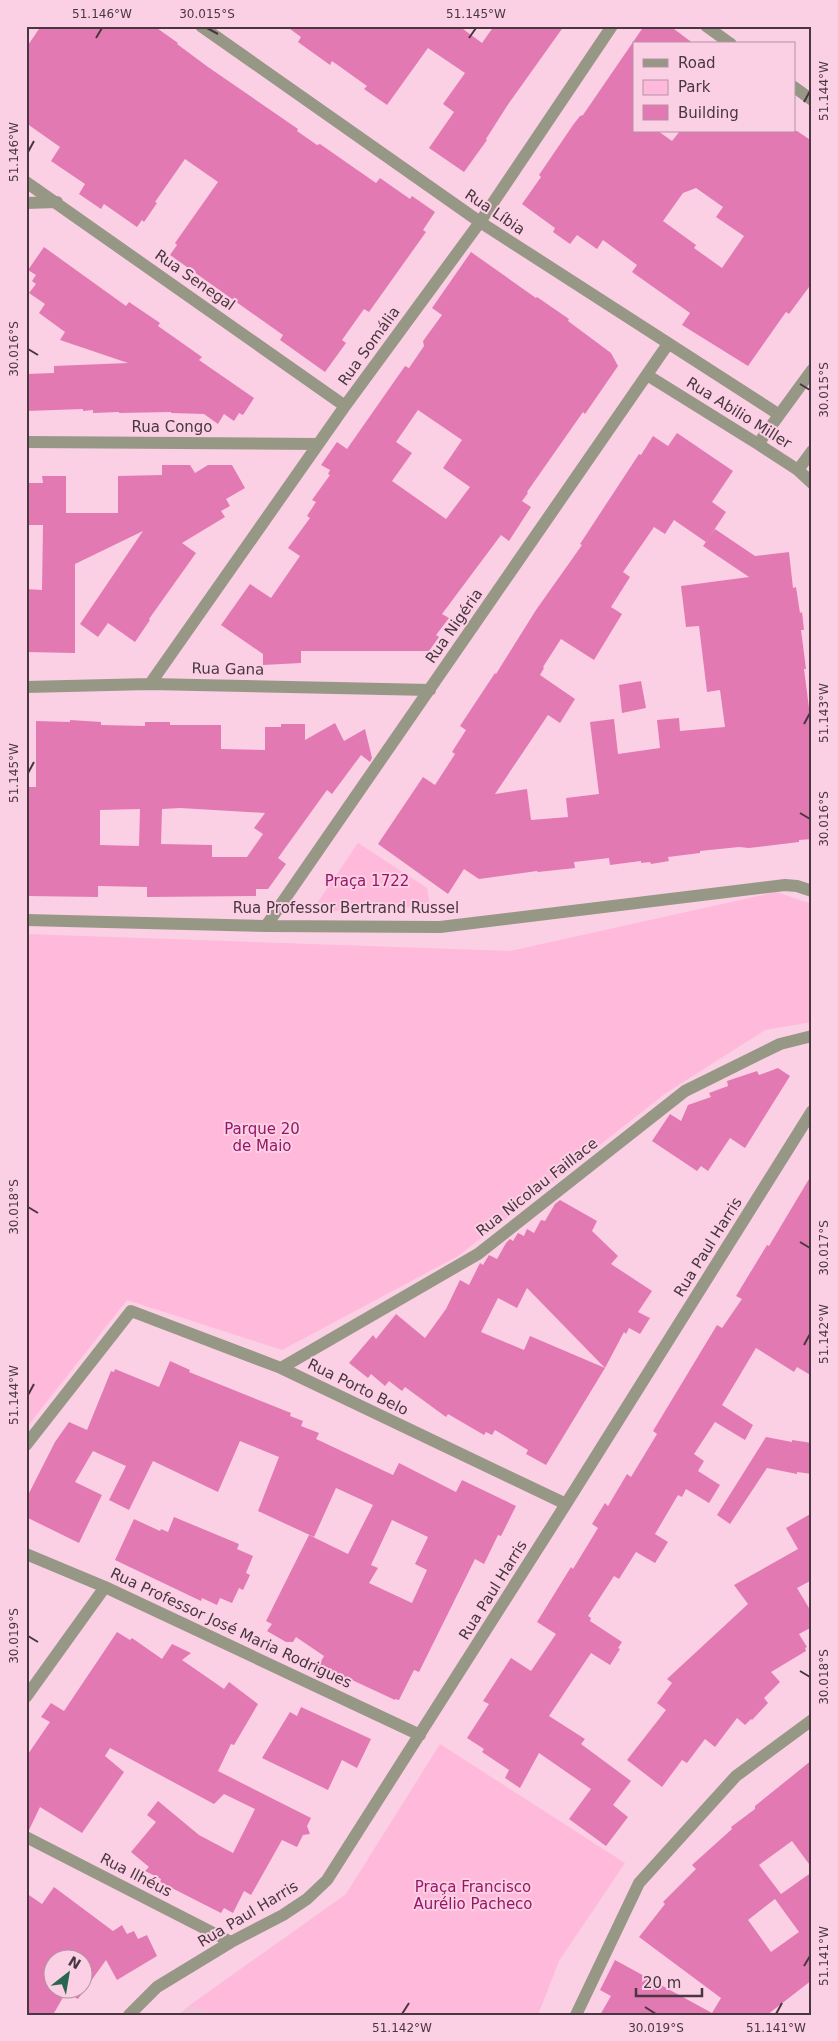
<svg xmlns="http://www.w3.org/2000/svg" width="838" height="2041" font-family="'DejaVu Sans',sans-serif">
<rect width="100%" height="100%" fill="#fbd0e4"/>
<!-- built -->
<path fill="#f3c1d9" d="M190,2005L215,2015H178Z"/>
<!-- green -->
<path fill="#feb9db" d="M358,843L427,888L430,906L311,912Z
M776,892L812,904V1022L765,1030L666,1093L458,1256L282,1350L127,1300L26,1428V934L510,951Z
M440,1744L625,1863L559,1961L538,2015H215L190,2005L346,1894Z"/>
<!-- building -->
<path fill="#e379b2" fill-rule="evenodd" d="M41,26H154L178,43L177,44L208,67L298,129L297,131L317,145L320,144L376,183L380,178L410,199L412,196L435,212L423,230L426,232L369,312L364,309L342,340L346,343L325,372L280,340L283,335L170,255L177,245L175,243L218,182L185,159L155,202L157,203L144,222L142,220L137,227L104,204L101,209L79,194L85,184L51,161L60,147L26,123V48Z
M286,26H459L482,43L494,26H564L507,106L486,139L487,140L464,172L429,148L454,112L443,104L465,73L428,48L387,105L364,89L367,86L332,61L330,65L298,42L301,37Z
M644,26H670L694,44H634V131H658L672,141L680,131H797L812,141V283L789,314L786,312L748,366L682,325L690,313L632,272L637,265L603,240L597,249L577,235L570,244L553,232L555,228L522,204L541,177L539,175L573,125L580,116L583,115ZM696,188L723,207L716,217L744,236L722,268L694,248L696,245L663,221L683,193Z
M44,247L126,306L129,302L160,323L158,326L202,357L199,360L254,398L243,415L239,413L234,421L224,414L218,424L204,414L171,413V412L119,413V412L93,413V410L83,411V409L26,411V374L54,373V366L128,363L60,340L65,332L39,313L45,304L29,293L36,284L32,281L36,275L28,270Z
M471,252L536,298L537,297L569,319L568,321L611,353L618,366L585,414L583,412L527,492L528,493L522,501L531,507L509,541L501,535L442,614L449,618L436,635L439,637L429,651H301V663L263,665V654L221,625L250,584L271,598L300,556L288,548L310,518L307,516L316,502L312,500L330,475L328,474L330,470L321,465L337,442L347,449L405,366L409,368L424,346L423,341L442,315L432,308ZM418,410L462,440L443,468L470,487L446,519L392,481L412,453L396,442Z
M677,433L733,471L712,502L726,512L706,542L674,520L665,534L654,527L623,572L630,577L611,607L622,614L594,660L561,639L543,667L544,668L540,675L575,699L560,723L548,715L495,794L527,789L531,820L568,817L566,798L599,794L590,722L614,719L618,754L660,748L657,720L679,718L680,731L725,727L720,690L707,692L699,626L686,627L681,586L749,577L703,546L715,529L755,556L789,552L793,588L796,587L800,613L802,612L804,630H801L806,669H804L810,716H812V839L799,840V842L749,848L739,847L700,851V853L668,857L669,861L651,864L650,862L641,863V861L610,865L609,858L574,862L575,868L538,872L537,871L479,879L464,869L448,894L378,844L423,777L435,785L455,754L452,752L466,730L460,726L495,673L496,674L536,610L582,545L580,544L639,454L641,455L653,436L668,446Z
M162,465H190L195,473L208,465H232L245,488L226,499L230,506L221,511L225,517L182,543L196,553L149,619L150,620L135,642L108,623L98,637L80,624L143,531L75,564V653L26,652V589L42,590L43,525H26V483H43L42,476H66V513H118V476L162,475Z
M641,681L646,708L622,713L619,685Z
M70,720L101,722V725L145,726V722H170V725H221V749L265,750V727H281V724H305V740L335,723L344,741L365,729L372,758L370,762L361,755L332,794L327,790L278,858L286,864L268,889H256V896L147,897V887L98,886V897L26,896V787H36V721L70,722ZM180,808L265,813L254,828L263,834L247,857H212V845L161,844L162,809ZM140,809L139,846L100,845V810Z
M778,1068L790,1076L745,1148L730,1138L708,1171L701,1166L697,1171L652,1141L670,1114L681,1121L688,1105L711,1097L709,1093L728,1086L727,1081L757,1071L759,1075Z
M812,1174V1376L797,1367L794,1372L756,1348L722,1405L753,1425L745,1440L715,1422L694,1454L704,1461L698,1471L720,1485L709,1503L686,1489L682,1497L678,1495L655,1534L668,1542L655,1563L636,1552L619,1579L614,1576L588,1616L591,1618L590,1621L622,1642L618,1648L620,1649L610,1665L591,1653L549,1716L585,1739L581,1744L631,1781L613,1805L628,1817L606,1846L569,1819L591,1789L539,1753L520,1788L505,1778L509,1770L482,1752L484,1749L467,1738L489,1704L483,1701L511,1658L531,1671L556,1634L537,1622L571,1567L573,1569L598,1528L592,1524L605,1503L608,1506L627,1474L631,1477L657,1434L653,1431L717,1325L722,1328L742,1299L736,1296L767,1245L769,1246Z
M560,1200L597,1221L592,1231L618,1256L611,1264L652,1291L638,1312L650,1318L640,1334L629,1328L626,1334L624,1332L605,1368L527,1288L517,1308L498,1298L481,1332L524,1350L530,1336L605,1368L546,1465L526,1454L528,1450L495,1430L492,1435L486,1432L484,1435L448,1414L446,1417L405,1387L402,1391L389,1381L385,1386L371,1374L368,1378L349,1363L373,1335L376,1339L396,1314L425,1338L446,1309L460,1280L469,1285L480,1263L483,1265L489,1255L497,1259L506,1243L510,1239L513,1241L518,1233L524,1236L527,1229L534,1233L541,1220L545,1221L555,1204Z
M170,1361L190,1370L189,1372L291,1413L290,1416L303,1421L301,1426L319,1433L316,1439L393,1475L399,1463L456,1492L462,1480L516,1506L501,1536L498,1535L484,1564L475,1559L419,1672L414,1670L399,1700L395,1699V1700L352,1680L350,1684L317,1668L324,1656L296,1637L293,1642H286L267,1631L272,1624L266,1621L309,1535L348,1554L373,1505L336,1488L314,1537L258,1511L279,1457L240,1441L218,1492L153,1461L129,1510L109,1500L126,1466L93,1451L75,1482L102,1495L79,1543L26,1517V1499L55,1442L69,1422L87,1430L111,1371L114,1372L115,1369L159,1387ZM392,1520L428,1537L415,1564L427,1570L412,1603L369,1583L378,1568L371,1565Z
M766,1437L792,1442V1440L812,1443V1474L797,1472V1474L767,1468L730,1524L717,1515Z
M812,1513V1580L797,1588L812,1613V1627L799,1634L807,1647L805,1648L806,1651L771,1672L780,1682L764,1698L768,1703L752,1720L751,1719L745,1725L737,1718L715,1747L705,1739L687,1763L682,1760L662,1787L627,1760L666,1710L657,1703L672,1683L667,1679L748,1604L734,1585L798,1549L786,1528Z
M174,1517L239,1544L237,1549L253,1556L246,1573L250,1575L243,1590L239,1588L232,1603L220,1598L217,1605L202,1598L201,1601L115,1560L134,1519L160,1531L161,1529L168,1532Z
M117,1632L130,1640L132,1638L162,1659L172,1644L191,1653L182,1660L224,1689L229,1682L258,1704L234,1745L231,1744L218,1771L311,1818L307,1826L310,1834L303,1835L297,1847L282,1840L251,1895L244,1891L233,1913L224,1908L221,1913L160,1882L161,1879L145,1871L149,1867L131,1852L156,1822L147,1815L158,1801L199,1835L233,1853L255,1809L224,1794L214,1804L110,1748L105,1756L124,1772L82,1833L40,1807L29,1830L26,1829V1757L50,1722L41,1717L51,1703L64,1711Z
M301,1707L371,1739L357,1768L342,1760L328,1790L262,1758L290,1712L297,1716Z
M812,1760V1868L792,1841L759,1865L781,1894L812,1872V1980L767,2015H600L611,1996L600,1990L615,1960L712,2013L721,1998L639,1937L665,1904L663,1902L696,1869L692,1865L732,1829L731,1827L755,1809V1806ZM775,1899L799,1932L771,1952L748,1920Z
M54,1887L113,1931L122,1925L127,1934L134,1931L138,1939L147,1935L157,1956L117,1980L106,1960L78,1999L66,1992L53,2015H26V1893L42,1904ZM52,1958H82V1988H52Z"/>
<g fill="none" stroke-linecap="round" stroke-linejoin="round">
<!-- minor -->
<path stroke="#979786" stroke-width="12" d="M201,26L480,222L778,414
M706,26L731,44
M794,87L812,100
M26,182L345,406
M26,203L57,202
M647,375L758,444L798,470L812,483
M26,442L318,444
M758,444L812,370
M798,470L812,451
M150,684L345,406L480,222L612,26
M26,687L150,684L430,690
M26,920L266,926L440,927L785,885L797,886L812,891
M266,926L668,344
M281,1368L478,1254L685,1091L780,1044L812,1036
M26,1445L131,1311L281,1368L566,1504
M26,1554L105,1587L420,1735
M26,1697L105,1587
M26,1837L231,1942
M129,2015L157,1987L231,1942L283,1915L307,1899L327,1880L566,1504L812,1111
M576,2015L639,1883L736,1776L812,1720"/>
</g>
<!-- ticks -->
<path fill="none" stroke="#48373f" stroke-width="2" d="M207,28L218,34M96,38L102,28M469,38L476,28M804,102L810,91M28,152L34,141M28,349L38,355M800,384L810,390M804,724L810,713M28,773L34,762M800,813L810,819M28,1207L38,1213M800,1242L810,1248M804,1345L810,1334M28,1395L34,1384M28,1636L38,1642M800,1671L810,1677M804,1966L810,1956M645,2007L656,2014M402,2014L409,2003M776,2014L782,2003"/>
<g text-anchor="middle" dominant-baseline="central" stroke-width="4" stroke-linejoin="round" paint-order="stroke">
<!-- street labels -->
<g font-size="15" fill="#48373f" stroke="#fbd0e4">
<text transform="translate(495 212) rotate(34)">Rua Líbia</text>
<text transform="translate(195 280) rotate(35)">Rua Senegal</text>
<text transform="translate(369 346) rotate(-54)">Rua Somália</text>
<text transform="translate(739 413) rotate(32)">Rua Abilio Miller</text>
<text x="172" y="427">Rua Congo</text>
<text transform="translate(454 626) rotate(-55)">Rua Nigéria</text>
<text transform="translate(228 669) rotate(1)">Rua Gana</text>
<text x="346" y="908">Rua Professor Bertrand Russel</text>
<text transform="translate(537 1187) rotate(-38)">Rua Nicolau Faillace</text>
<text transform="translate(708 1247) rotate(-58)">Rua Paul Harris</text>
<text transform="translate(358 1387) rotate(26)">Rua Porto Belo</text>
<text transform="translate(493 1590) rotate(-58)">Rua Paul Harris</text>
<text transform="translate(231 1628) rotate(25)">Rua Professor José Maria Rodrigues</text>
<text transform="translate(136 1875) rotate(27)">Rua Ilhéus</text>
<text transform="translate(248 1914) rotate(-31)">Rua Paul Harris</text>
</g>
<!-- park labels -->
<g font-size="15" fill="#961667" stroke="#fbd0e4">
<text x="367" y="881">Praça 1722</text>
<text x="262" y="1129">Parque 20<tspan x="262" dy="17">de Maio</tspan></text>
<text x="473" y="1887">Praça Francisco<tspan x="473" dy="17">Aurélio Pacheco</tspan></text>
</g>
</g>
<!-- border -->
<rect width="838" height="2041" fill="none" stroke="#fbd0e4" stroke-width="55"/>
<!-- legend -->
<rect x="633" y="42" width="162" height="90" fill="#fbd0e4" stroke="#b393a2"/>
<rect x="643" y="59" width="25" height="8" fill="#979786" stroke="#b393a2"/>
<text x="678" y="68" font-size="15" fill="#48373f">Road</text>
<rect x="643" y="80" width="25" height="15" fill="#feb9db" stroke="#b393a2"/>
<text x="678" y="92" font-size="15" fill="#48373f">Park</text>
<rect x="643" y="105" width="25" height="15" fill="#e379b2" stroke="#b393a2"/>
<text x="678" y="118" font-size="15" fill="#48373f">Building</text>
<!-- north arrow -->
<g transform="translate(68 1974) rotate(31)"><circle r="24" fill="#fbd0e4" stroke="#b393a2"/>
<path d="M0-4L9 19L0 12L-9 19Z" fill="#296651"/>
<text y="-8" font-size="14" font-weight="bold" text-anchor="middle" fill="#48373f">N</text>
</g>
<!-- scale -->
<path d="M636 1988v8h66v-8" fill="none" stroke="#48373f" stroke-width="2.5"/>
<text x="643" y="1988" font-size="15" fill="#48373f" stroke="#fbd0e4" stroke-width="4" paint-order="stroke">20 m</text>
<rect x="28" y="28" width="782" height="1986" fill="none" stroke="#48373f" stroke-width="2"/>
<g font-size="12" text-anchor="middle" fill="#48373f">
<text x="102" y="18">51.146°W</text>
<text x="207" y="18">30.015°S</text>
<text x="476" y="18">51.145°W</text>
<text transform="translate(824 91) rotate(-90)" y="4">51.144°W</text>
<text transform="translate(14 152) rotate(-90)" y="4">51.146°W</text>
<text transform="translate(14 349) rotate(-90)" y="4">30.016°S</text>
<text transform="translate(824 390) rotate(-90)" y="4">30.015°S</text>
<text transform="translate(824 713) rotate(-90)" y="4">51.143°W</text>
<text transform="translate(14 773) rotate(-90)" y="4">51.145°W</text>
<text transform="translate(824 819) rotate(-90)" y="4">30.016°S</text>
<text transform="translate(14 1207) rotate(-90)" y="4">30.018°S</text>
<text transform="translate(824 1248) rotate(-90)" y="4">30.017°S</text>
<text transform="translate(824 1334) rotate(-90)" y="4">51.142°W</text>
<text transform="translate(14 1395) rotate(-90)" y="4">51.144°W</text>
<text transform="translate(14 1636) rotate(-90)" y="4">30.019°S</text>
<text transform="translate(824 1677) rotate(-90)" y="4">30.018°S</text>
<text transform="translate(824 1956) rotate(-90)" y="4">51.141°W</text>
<text x="402" y="2032">51.142°W</text>
<text x="656" y="2032">30.019°S</text>
<text x="776" y="2032">51.141°W</text>
</g>
</svg>
